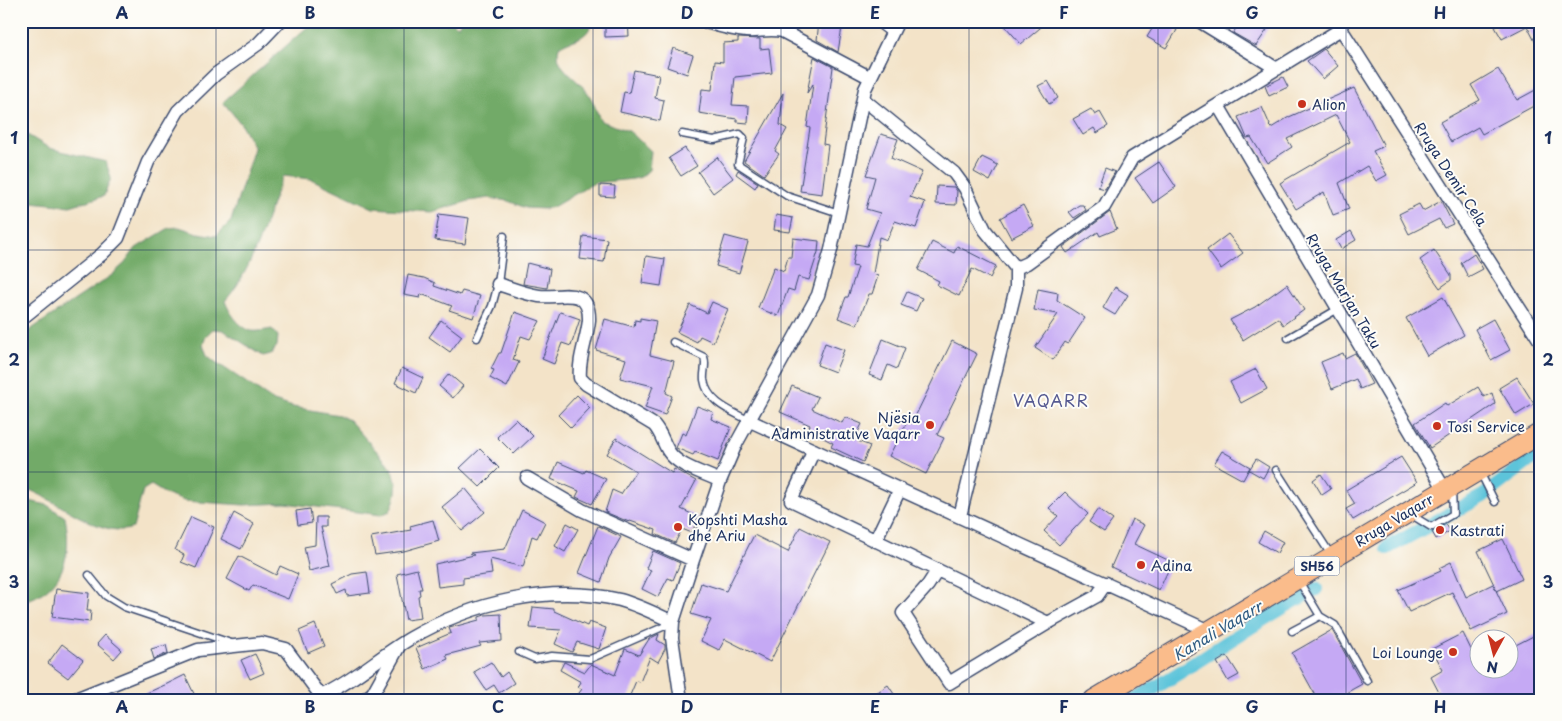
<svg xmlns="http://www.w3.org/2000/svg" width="1562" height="721" font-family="'Playpen Sans',sans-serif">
<rect width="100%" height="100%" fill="#fdfcf7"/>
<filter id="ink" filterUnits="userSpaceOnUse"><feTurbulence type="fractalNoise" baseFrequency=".02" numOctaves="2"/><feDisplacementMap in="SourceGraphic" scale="10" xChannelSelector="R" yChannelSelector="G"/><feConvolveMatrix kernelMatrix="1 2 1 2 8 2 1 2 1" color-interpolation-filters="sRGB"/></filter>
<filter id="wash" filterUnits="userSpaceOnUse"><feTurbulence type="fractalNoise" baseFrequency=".0096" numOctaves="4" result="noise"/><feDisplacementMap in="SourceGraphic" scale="20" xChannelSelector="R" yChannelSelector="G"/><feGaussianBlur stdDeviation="1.12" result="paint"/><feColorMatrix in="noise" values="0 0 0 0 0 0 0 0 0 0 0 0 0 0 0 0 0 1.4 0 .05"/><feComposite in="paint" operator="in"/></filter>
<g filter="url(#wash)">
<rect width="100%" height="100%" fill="#f3e3c8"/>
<!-- forest -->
<path fill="#72aa68" stroke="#466c63" d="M314,21H449L458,26L461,21H592C588,41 573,37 559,47C553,68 577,77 588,93C594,102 596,111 601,121L629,131L651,151L649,170L641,177L633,179L594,183L553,207L544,209L526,208L508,201L489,198L469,201L432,212L373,208L311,179L283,176C265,217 256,266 225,301C229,312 239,327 251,331C257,332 266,330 272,329L278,336L277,346L271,354L263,356L223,330L213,329L206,336L203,345L207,355L214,361L274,401L293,407L339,415L349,420L390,466C399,483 398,493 390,511L381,515L285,503L244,505L184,501L167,495L151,485L143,490L133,528C99,540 54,496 21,487V336L112,275L125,263L136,248L169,228L179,227L198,233L216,236L231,221L254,148L241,124L223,102Z
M21,131L49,148L106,162L111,178L104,196L70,206L21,201Z
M21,499L47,505L65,517C73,556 63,591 21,602Z"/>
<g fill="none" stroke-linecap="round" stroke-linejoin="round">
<!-- canal -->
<path stroke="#5dc4da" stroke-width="14" d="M1387,548L1483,496L1541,452
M1134,700C1196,665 1253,622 1316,589"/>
</g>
<g id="blocks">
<!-- building -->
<path fill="#c5a9f4" d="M605,21H628L629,36L605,37Z
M819,21H843L838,52L817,40Z
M1010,21H1034L1040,28L1021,44L1005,26Z
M1157,21H1162L1177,30L1166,48L1147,37Z
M1241,21H1273L1256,46L1233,33Z
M1507,21H1541V53L1527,26L1502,39L1495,27Z
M738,38L760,39V49L769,48L772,73L735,77L732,105L749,106L748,123L737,122V119L699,113L702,89L712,90L715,61L723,62V43L738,42Z
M673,48L693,55L687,74L667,67Z
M1324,49L1338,66L1323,79L1307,61Z
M814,57L833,67L823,144L828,145L822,194L800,191L810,128L807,127L813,84L807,93Z
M1498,69L1517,100L1541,87V102L1482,134L1478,127L1451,142L1440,122L1480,100L1471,85Z
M634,70L659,75L655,98L664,100L660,121L620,112L624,92L629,93Z
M1283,77L1288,87L1269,96L1265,86Z
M1048,81L1058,98L1049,104L1038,86Z
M1354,88L1384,146L1373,151L1387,175L1376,181L1367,166L1339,183L1349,209L1333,215L1324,192L1296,209L1280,183L1350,142L1336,115L1287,139L1292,147L1267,163L1251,137L1247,138L1238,117L1262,107L1270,125L1269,126L1271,128L1289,117Z
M783,93L780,125L787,129L775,151L779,154L764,175L744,161Z
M1091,109L1095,115L1100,112L1108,126L1097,133L1094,128L1083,135L1073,119Z
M881,134L898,139L891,158L922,172L910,197L925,202L916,228L895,221L887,240L879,237L873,274L878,276L872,294H869L857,325L838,318L846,297H848L858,267L852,266L856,244L867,246L880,213L866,209L875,177L866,175Z
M685,148L697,166L681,176L669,158Z
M717,157L733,178L713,193L698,172Z
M982,157L998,165L990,181L974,172Z
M1159,162L1176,187L1153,203L1135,178Z
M1105,168L1115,172L1105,189L1098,187Z
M738,170L758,183L755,188L736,174Z
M600,185L615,186L614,197L600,196Z
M937,186L954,187L957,191L956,205L936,204Z
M1441,201L1453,224L1444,228L1439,219L1409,234L1399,214L1419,204L1423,211Z
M1023,205L1034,226L1011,238L1000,218Z
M1079,205H1083L1086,210L1074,218L1069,212Z
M1110,212L1117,229L1100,236L1098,232L1067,253L1063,247Z
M439,214L469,218L465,244L435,240Z
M776,215L793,218L790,232L774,230Z
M1351,231L1356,240L1341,249L1336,240Z
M1228,234L1243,253L1221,269L1207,250Z
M583,236L607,239L604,262L580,259Z
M725,236L748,242L739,273L716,266Z
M793,238L819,241L818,252L809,280L798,277L794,291L788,289L778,316L758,308L774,267L784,271L788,257H791Z
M932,242L954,253L957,246L996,266L990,278L972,269L959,296L937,285L939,281L918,270Z
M1434,250L1451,275V280L1440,288L1420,260Z
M1474,254L1483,269L1468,277L1461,263Z
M646,256L665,259L661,286L642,283Z
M527,263L550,269L547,288L523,284Z
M408,275L424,278L435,283L434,286L460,295L462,291L480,296L473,318L449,310L452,306L421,294L420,298L404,295Z
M1287,284L1304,310L1283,325L1278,318L1243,340L1230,320L1255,307Z
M1115,287L1128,295L1115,315L1103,308Z
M1038,289L1058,293L1057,300L1085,318L1068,344L1065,342L1053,360L1035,348L1058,314L1034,310Z
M907,292L922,298L916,311L901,305Z
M1443,297L1464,335L1427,356L1406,318Z
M712,302L728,309L713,342L700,336L697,342L677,332L690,305L707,313Z
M515,312L540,321L530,339L521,336L513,360L519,362L507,387L490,378L494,370L491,369L499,353H501Z
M560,312L580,319L571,346L562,343L554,364L542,359Z
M640,318L656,321L650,355L674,361L666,393L672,396L665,415L645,408L653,386L620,378L626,359L596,350L605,319L634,327L635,320L640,321Z
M1493,319L1510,350L1491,360L1475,329Z
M441,320L462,336L450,352L429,337Z
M883,339L905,348L897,369L888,365L882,380L869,375Z
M952,341L977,354L937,435L944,438L926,474L889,456L907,422L912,423Z
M825,343L844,350L835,372L817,365Z
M1343,353L1345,358L1355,353L1372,384L1360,389L1356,379L1332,389L1321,362Z
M402,368L423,378L416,393L395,383Z
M1256,369L1267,389L1241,403L1230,382Z
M449,374L463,386L453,398L439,386Z
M1517,377L1534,404L1516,415L1499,388Z
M792,386L818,397L812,409L842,423L845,417L862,424L857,434L861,436L858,441L870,446L863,462L831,447L833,443L808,430L810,425L780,412Z
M1478,387L1484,397L1492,393L1495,404L1430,448L1415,423L1445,403L1447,406Z
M577,395L590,408L571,428L558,415Z
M697,406L713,412L711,419L731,427L718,461L695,452L693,455L676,448L682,433L686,435Z
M516,419L533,436L514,454L497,437Z
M616,438L672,473L674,469L696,481L681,509L698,517L692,533L682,529L675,543L655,534L656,530L630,521L629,522L605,512L612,490L621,494L636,471L607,454Z
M480,449L499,468L480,487L460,468Z
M1222,451L1250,467L1243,480L1214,464Z
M1401,457L1417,482L1353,520L1346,509L1355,504L1346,490Z
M1256,459L1269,467L1263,478L1249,470Z
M558,462L584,473L586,470L606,479L592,504L576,497L579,491L551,479Z
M1321,474L1331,489L1322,495L1313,480Z
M465,488L485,512L462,531L442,507Z
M1065,492L1088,514L1059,545L1044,531L1058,516L1049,508Z
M310,509L312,523L298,525L296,511Z
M1098,509L1113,520L1104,532L1089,522Z
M522,510L545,522L537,538L532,536L523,567L490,559L492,574L463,578V584L438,587L435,564L474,555L470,553L505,549Z
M234,513L254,524L241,549L221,539Z
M191,517L214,527L196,568L181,562L184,555L175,550Z
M316,517H326V527H321L330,566L309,571L304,547L315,545Z
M1132,519L1144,525L1134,544L1172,562L1159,590L1111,567Z
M433,520L439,541L404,551L375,555L371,537L411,530L410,526Z
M567,523L578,529L565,552L555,546Z
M1446,524L1450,531L1436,539L1432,532Z
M598,526L621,537L609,558L601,582L579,573Z
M800,527L830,542L770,662L725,639L719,650L701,641L711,620L691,614L701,583L726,591L754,535L788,552Z
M1264,531L1283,542L1277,553L1258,542Z
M1503,539L1522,579L1497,591L1478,551Z
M653,551L680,563L673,580L668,578L658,597L642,589L651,570L646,568Z
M239,556L276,575L280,566L298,574L288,599L253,585L249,591L227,579Z
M1451,562L1466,597L1493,584L1507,614L1471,631L1452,592L1409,612L1398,590L1441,571L1439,568Z
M417,569L422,589H419L420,595L418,596L421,618L406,620L397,574Z
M367,572L370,593L347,596L346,590L337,594L332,584L352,574Z
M56,589L89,593L87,611H91L90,622L52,617Z
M533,607L554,609V611L587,626L589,622L606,628L599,649L577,642L572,652L555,644L561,630L530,628Z
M501,614L502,641L479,643L481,646L446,655L448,659L425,669L416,648L451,633L449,628L453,627L479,620V617L485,615Z
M315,624L324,646L308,653L299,631Z
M1332,630L1362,684L1333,700H1318L1292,653Z
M1541,632V700H1443L1431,677L1443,670L1432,649L1463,633L1480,668H1510V648Z
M659,634L657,640L665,645V649L658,662L650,657L640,682L636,681L628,700H574L582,689L578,687L581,682L560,670L564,662L585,672L591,664L615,675L625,649L639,655L649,639Z
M105,635L122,650L114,659L97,644Z
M62,644L83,660L68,678L48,663Z
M166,645L168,653L154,659L151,649Z
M255,654L264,673L250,679L241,660Z
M1227,656L1239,675L1228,681L1217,662Z
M491,662L501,677L507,672L514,683L499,693L494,685L486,690L474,672Z
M185,675L197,700H131L167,684Z
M888,685L898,700H866Z"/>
</g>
</g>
<g filter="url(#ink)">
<use href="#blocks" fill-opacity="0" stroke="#3b4a6e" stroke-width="1"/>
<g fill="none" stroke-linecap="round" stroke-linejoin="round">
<!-- lane casing -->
<g stroke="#3b4a6e" stroke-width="9">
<path id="lane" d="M874,21L891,34
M682,134L714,140L740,134L744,138L738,164L787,196L839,213
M477,338L492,306L498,284L504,236
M1288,338L1338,309
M673,342L704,357C707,365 703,371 704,380C707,402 731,411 748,420
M1276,470L1331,555
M1480,472L1495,502
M1410,514L1431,527L1453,514L1452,489
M89,575L106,596L124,607L231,643
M1299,581L1320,616L1335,625L1367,681
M1292,631L1320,616
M519,652L535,659L552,656L590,659L672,623"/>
</g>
<!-- street casing -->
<g stroke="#3b4a6e" stroke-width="15">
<path id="street" d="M702,21C716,25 731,30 746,31C759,32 769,28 782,31L869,77
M1199,21L1277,69
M1336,21L1541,342
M863,99L954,173L965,188L985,230L1016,268V288L960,516
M1219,107L1445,490
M1016,268L1027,263L1104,207L1132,158L1341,29
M498,284C511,288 525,294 539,296C558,299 590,284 589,320C587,340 578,358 580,378L586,384L654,425C662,434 663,443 669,452C679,467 705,473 720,481
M21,319L102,254L118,238L148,162L178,111L216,74L258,44L280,21
M748,420L1209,631
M814,450L791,500L1048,623L1097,596L1106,583
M527,478L582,510L693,560
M875,541L900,489
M937,571L928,585L903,613L949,683L1048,623
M73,700L198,650L262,643L286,649L321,696C354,681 380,656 411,638C473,602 549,584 620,600C638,605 656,614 673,622
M364,700L373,693L399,646
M681,700L672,638L673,622L693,560L720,481L735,446L818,295L831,250L865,89L898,21"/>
</g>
<!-- primary casing -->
<g stroke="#3b4a6e" stroke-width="22">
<path id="primary" d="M1094,700L1541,433"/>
</g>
<!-- lane -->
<use href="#lane" stroke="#fff" stroke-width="6"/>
<!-- street -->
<use href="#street" stroke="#fff" stroke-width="12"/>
<!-- primary -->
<use href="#primary" stroke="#fabc8b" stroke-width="20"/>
</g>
</g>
<!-- grid -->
<path fill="none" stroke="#1b2f5e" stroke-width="1" stroke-opacity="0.55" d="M216,21V700M404,21V700M593,21V700M781,21V700M969,21V700M1158,21V700M1346,21V700M21,250H1541M21,472H1541"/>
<!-- markers -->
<g fill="#c8321e" stroke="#fdfcf7" stroke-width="2">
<circle cx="1302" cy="104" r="5"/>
<circle cx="930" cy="425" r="5"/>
<circle cx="1437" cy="426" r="5"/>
<circle cx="678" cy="527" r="5"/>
<circle cx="1440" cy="530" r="5"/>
<circle cx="1141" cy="565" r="5"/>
<circle cx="1453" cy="652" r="5"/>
</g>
<g text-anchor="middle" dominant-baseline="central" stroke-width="4" stroke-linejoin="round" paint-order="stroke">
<!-- shield labels -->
<rect fill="#fdfcf7" stroke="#5f6c8c" stroke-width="1" x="1294.5" y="556.5" width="45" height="19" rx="4"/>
<g font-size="12" font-weight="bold" fill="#1b2f5e">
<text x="1317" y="566">SH56</text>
</g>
<!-- poi labels -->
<g font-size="14" fill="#1b2f5e" stroke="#fdfcf7" text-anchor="start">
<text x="1312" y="104">Alion</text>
<text x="920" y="417" text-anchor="end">Njësia<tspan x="920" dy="16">Administrative Vaqarr</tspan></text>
<text x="1447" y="426">Tosi Service</text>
<text x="688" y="519">Kopshti Masha<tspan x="688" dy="16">dhe Ariu</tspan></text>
<text x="1450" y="530">Kastrati</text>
<text x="1151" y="565">Adina</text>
<text x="1443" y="652" text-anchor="end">Loi Lounge</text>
</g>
<!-- street labels -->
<g font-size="14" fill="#1b2f5e" stroke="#fdfcf7">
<text transform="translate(1451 174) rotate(57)">Rruga Demir Cela</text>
<text transform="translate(1344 291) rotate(59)">Rruga Marjan Taku</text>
<text transform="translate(1394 520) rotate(-31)">Rruga Vaqarr</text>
</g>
<!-- water labels -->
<g font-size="15" font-style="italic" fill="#2f5c83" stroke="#fdfcf7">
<text transform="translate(1217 630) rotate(-31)">Kanali Vaqarr</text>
</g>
<!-- quarter labels -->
<g font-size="16" letter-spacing="1" fill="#565a92" stroke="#fdfcf7">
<text x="1051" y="400">VAQARR</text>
</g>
</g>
<!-- margin -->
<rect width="1562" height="721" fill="none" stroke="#fdfcf7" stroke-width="55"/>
<!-- north arrow -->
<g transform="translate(1494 654) rotate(187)"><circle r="24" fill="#fdfcf7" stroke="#a3aaba"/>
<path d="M0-4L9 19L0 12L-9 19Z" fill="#c8321e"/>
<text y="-8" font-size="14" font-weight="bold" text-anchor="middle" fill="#1b2f5e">N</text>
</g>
<rect x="28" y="28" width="1506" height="666" fill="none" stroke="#1b2f5e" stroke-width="2"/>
<g font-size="16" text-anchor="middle" font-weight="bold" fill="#1b2f5e">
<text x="122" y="19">A</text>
<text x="310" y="19">B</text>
<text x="498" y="19">C</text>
<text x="687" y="19">D</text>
<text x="875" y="19">E</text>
<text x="1064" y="19">F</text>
<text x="1252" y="19">G</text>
<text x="1440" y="19">H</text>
<text x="14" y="144">1</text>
<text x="1548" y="144">1</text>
<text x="14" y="366">2</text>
<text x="1548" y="366">2</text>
<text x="14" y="588">3</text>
<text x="1548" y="588">3</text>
<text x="122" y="713">A</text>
<text x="310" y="713">B</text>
<text x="498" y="713">C</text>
<text x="687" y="713">D</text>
<text x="875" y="713">E</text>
<text x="1064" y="713">F</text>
<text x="1252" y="713">G</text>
<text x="1440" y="713">H</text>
</g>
</svg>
